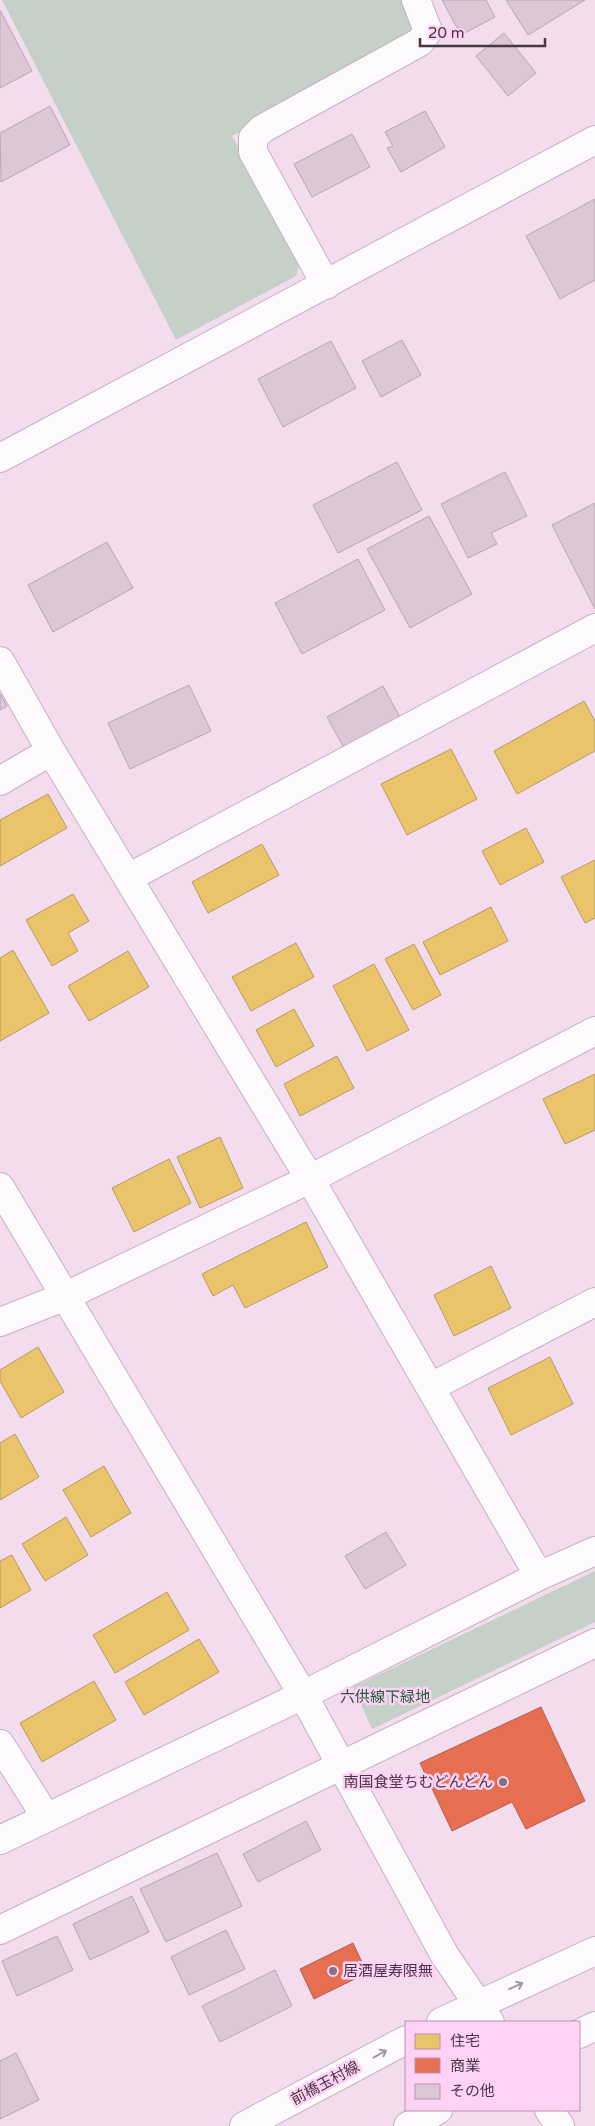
<svg xmlns="http://www.w3.org/2000/svg" width="595" height="2126" font-family="'Varela Round','Noto Sans JP',sans-serif">
<rect width="100%" height="100%" fill="#f4dcef"/>
<!-- green -->
<path fill="#c5d0c9" d="M2,0H407L415,17L410,38L232,136L301,259L296,276L176,340Z
M595,1571V1622L372,1729L353,1687Z"/>
<!-- homes -->
<path fill="#e9c46a" stroke="#b8995f" d="M584,701L595,721V751L517,794L494,751Z
M451,749L477,799L407,835L381,784Z
M48,794L67,828L0,866V820Z
M526,828L544,862L500,885L482,851Z
M262,844L279,875L208,913L192,882Z
M595,860V918L585,923L561,877Z
M73,894L89,921L68,933L78,951L52,966L26,920Z
M491,907L508,941L440,975L423,942Z
M296,943L314,977L251,1011L232,977Z
M414,944L441,995L413,1010L385,959Z
M13,950L49,1013L0,1041V958Z
M128,951L149,987L89,1021L68,986Z
M374,964L409,1030L367,1051L333,986Z
M294,1009L314,1046L276,1067L256,1030Z
M337,1056L354,1088L300,1116L284,1084Z
M595,1074V1130L565,1144L543,1099Z
M220,1137L243,1188L200,1208L177,1157Z
M169,1159L191,1203L134,1232L112,1188Z
M306,1222L328,1267L245,1308L233,1285L213,1296L202,1274Z
M491,1266L511,1308L454,1336L434,1295Z
M38,1347L64,1392L21,1418L0,1381V1370Z
M550,1357L573,1404L511,1435L488,1388Z
M15,1434L39,1477L0,1500V1443Z
M104,1466L131,1513L91,1537L63,1490Z
M66,1517L88,1555L45,1581L22,1544Z
M12,1555L31,1590L0,1608V1561Z
M167,1592L189,1630L115,1673L93,1635Z
M199,1639L219,1672L144,1715L125,1682Z
M94,1681L116,1720L42,1762L20,1723Z"/>
<!-- shops -->
<path fill="#e76f51" stroke="#b75e4d" d="M541,1707L585,1801L526,1829L512,1802L452,1831L420,1763Z
M353,1943L367,1973L314,1999L300,1969Z"/>
<!-- building -->
<path fill="#dbc8d7" stroke="#b7a5b4" d="M442,0H486L495,17L461,35Z
M506,0H585L528,35Z
M0,10L32,71L0,88Z
M504,33L536,73L508,96L476,56Z
M50,106L70,145L1,182L0,133Z
M425,111L445,147L401,172L387,148L393,146L385,132Z
M352,134L370,167L312,197L294,164Z
M595,199V280L560,299L526,236Z
M402,340L421,375L381,397L362,361Z
M331,341L356,388L283,427L258,379Z
M397,462L422,510L338,553L313,505Z
M505,472L527,516L491,533L497,544L468,558L441,504Z
M595,503V609L552,525Z
M429,516L472,594L410,628L367,549Z
M107,542L133,588L53,632L28,585Z
M358,559L385,610L302,654L275,603Z
M189,685L211,731L130,769L108,723Z
M383,686L400,717L344,748L327,717Z
M0,694L7,706L0,710Z
M386,1532L406,1565L365,1589L345,1556Z
M306,1821L321,1850L258,1882L243,1854Z
M217,1853L242,1906L166,1942L140,1889Z
M132,1896L149,1932L90,1960L73,1924Z
M226,1930L245,1969L189,1995L171,1957Z
M57,1936L73,1970L17,1996L2,1961Z
M275,1970L292,2006L220,2042L202,2006Z
M16,2053L39,2100L0,2119V2061Z"/>
<g fill="none" stroke-linecap="round" stroke-linejoin="round">
<!-- minor casing -->
<g stroke="#c4b1c0" stroke-width="30">
<path id="minor" d="M326,285L253,152V138L262,129L420,42L428,31L416,0
M0,458L595,140
M0,661L51,751L310,1179L539,1576
M0,781L51,751
M128,878L595,628
M0,1187L303,1695L444,1954L490,2022
M0,1322L66,1296L310,1179L595,1031
M431,1387L595,1302
M0,1744L46,1817
M0,1840L303,1695L539,1576L595,1551
M0,1930L595,1643
M549,2110L560,2126"/>
</g>
<!-- major casing -->
<g stroke="#c4b1c0" stroke-width="30">
<path id="major" d="M441,2022L595,1951
M579,2034L595,2026
M244,2126L406,2040
M408,2126L438,2110"/>
</g>
<!-- minor -->
<use href="#minor" stroke="#fdfafd" stroke-width="28"/>
<!-- major -->
<use href="#major" stroke="#fdfafd" stroke-width="28"/>
</g>
<!-- one-way arrows -->
<defs><path id="oneway-shaft" d="M-6 0H5M1.5-3L5.5 0L1.5 3" fill="none" stroke-width="1.6" stroke-linecap="round" stroke-linejoin="round" transform="scale(1.25)"/></defs>
<g stroke="#a298a0">
<use href="#oneway-shaft" transform="translate(516 1986) rotate(-24)"/>
<use href="#oneway-shaft" transform="translate(380 2054) rotate(-29)"/>
</g>
<!-- markers -->
<g fill="#847080" stroke="#ffd2f5" stroke-width="2">
<circle cx="503" cy="1782" r="5"/>
<circle cx="333" cy="1971" r="5"/>
</g>
<g text-anchor="middle" dominant-baseline="central" stroke-width="5" stroke-linejoin="round" paint-order="stroke">
<!-- park labels -->
<g font-size="15" fill="#1c5f37" stroke="#ffd2f5">
<text x="385" y="1697">六供線下緑地</text>
</g>
<!-- poi labels -->
<g font-size="15" fill="#473644" stroke="#ffd2f5" text-anchor="end">
<text x="493" y="1782">南国食堂ちむどんどん</text>
<text x="343" y="1971" text-anchor="start">居酒屋寿限無</text>
</g>
<!-- street labels -->
<g font-size="15" fill="#473644" stroke="#ffd2f5">
<text transform="translate(325 2083) rotate(-28)">前橋玉村線</text>
</g>
</g>
<!-- legend -->
<rect x="405" y="2021" width="175" height="90" fill="#ffd2f5" stroke="#b594ae"/>
<rect x="415" y="2034" width="25" height="15" fill="#e9c46a" stroke="#b594ae"/>
<text x="450" y="2046" font-size="15" fill="#473644">住宅</text>
<rect x="415" y="2058" width="25" height="15" fill="#e76f51" stroke="#b594ae"/>
<text x="450" y="2071" font-size="15" fill="#473644">商業</text>
<rect x="415" y="2084" width="25" height="15" fill="#dbc8d7" stroke="#b594ae"/>
<text x="450" y="2096" font-size="15" fill="#473644">その他</text>
<!-- scale -->
<path d="M420 38v8h125v-8" fill="none" stroke="#473644" stroke-width="2.5"/>
<text x="428" y="38" font-size="15" fill="#473644" stroke="#ffd2f5" stroke-width="4" paint-order="stroke">20 m</text>
</svg>
